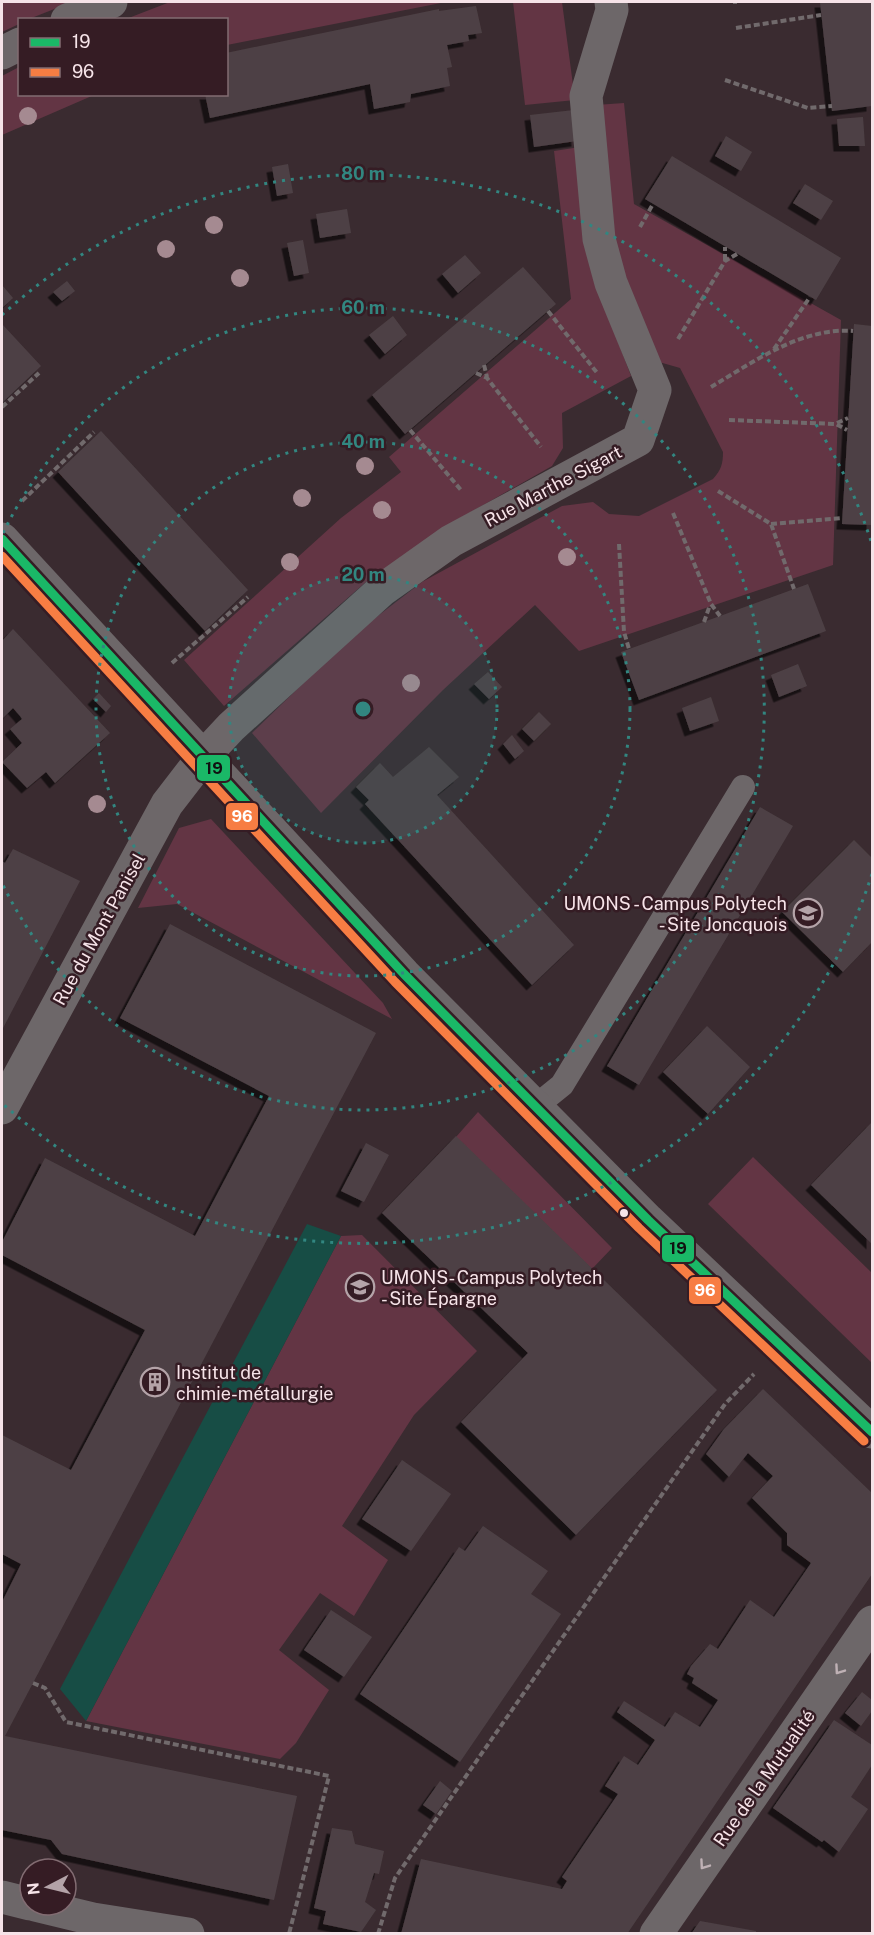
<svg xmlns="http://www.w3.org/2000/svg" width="874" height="1935" font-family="'Public Sans',sans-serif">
<defs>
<filter id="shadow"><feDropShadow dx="-5.5" dy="5.5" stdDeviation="0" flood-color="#0009"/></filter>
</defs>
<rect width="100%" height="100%" fill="#3a2b30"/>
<!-- green -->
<path fill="#633544" d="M2,2H72L29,19L20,20L19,24L2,32Z
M170,2H446L227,45L226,20L126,19Z
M513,2H562L575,100L525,105Z
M19,67L20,94L94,95L2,135V76Z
M624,103L634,204L841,320L833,565L579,651L535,605L443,690L321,813L252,733L353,635L422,582L562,506L593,502L609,514L639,516L713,479C721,470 723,464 723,452L680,368L659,362L610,250L596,105Z
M580,147L608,315L631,376L562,413L563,448L552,466L441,529L366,582L224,706L184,660L341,518L401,472L389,457L571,299L554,151Z
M211,819L383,1003L392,1019L177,904L138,908L179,828Z
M478,1112L612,1248L592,1269L456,1137Z
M753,1157L872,1273V1363L708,1204Z
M362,1235L477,1351L414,1415L342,1526L388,1560L354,1616L320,1593L279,1650L329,1690L296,1743L280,1759L86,1721L341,1236Z"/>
<!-- water -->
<path fill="#174d45" d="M307,1224L341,1236L86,1721L60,1689Z"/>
<!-- building -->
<path fill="#4d4145" filter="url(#shadow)" d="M820,2H872V106L832,111Z
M476,6L482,33L468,35L469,41L447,45L452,67L447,68L450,86L411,94L410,102L374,109L370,84L210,118L205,94H226V53L439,9V11Z
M574,110L577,141L534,147L530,115Z
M863,117L865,146H839L837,119Z
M726,136L752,152L741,171L715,156Z
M672,156L841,258L816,300L645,199Z
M288,164L293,193L277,196L272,167Z
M805,184L833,201L821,220L793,203Z
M347,209L351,233L320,238L316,214Z
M303,240L309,273L294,276L287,243Z
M465,255L481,273L458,293L442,274Z
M523,267L556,304L405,434L372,395Z
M67,281L75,291L62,301L53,292Z
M2,285L13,298L2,308Z
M393,316L407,335L385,354L369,335Z
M2,324L41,366L2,403Z
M854,324L872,326V525L842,524Z
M101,431L248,590L205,631L58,472Z
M808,584L826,631L639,700L621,652Z
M13,629L110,733L55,783L46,772L27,788L2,762L22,743L10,729L22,719L20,716L13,708L2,719V641Z
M798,664L807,686L779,697L771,675Z
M488,672L502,687L489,699L474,684Z
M99,693L111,706L106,712L93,699Z
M711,697L719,721L690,731L682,708Z
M539,712L551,724L534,741L522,729Z
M512,735L524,751L515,759L503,744Z
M429,747L459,777L437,795L574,945L532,985L365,804L369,800L356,787L380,763L393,777Z
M760,807L793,826L639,1085L607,1066Z
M854,840L872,858V942L843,972L782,912Z
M13,849L80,881L2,1030V861L5,863Z
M170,924L376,1033L5,1736L297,1796L274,1900L62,1854L51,1840L2,1830V1602L21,1564L2,1554V1435L71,1470L145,1330L2,1255V1242L45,1158L195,1236L269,1096L120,1018Z
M707,1026L750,1067L708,1114L663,1072Z
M872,1122V1244L811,1185Z
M456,1136L717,1390L576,1535L461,1422L528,1353L382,1213Z
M366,1143L389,1155L364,1202L341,1191Z
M763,1389L872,1493V1574L627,1934H401L421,1859L562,1889L567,1881L562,1877L618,1794L605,1786L624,1756L638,1765L655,1740L617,1712L624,1701L665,1727L675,1712L700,1727L718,1700L692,1683L694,1678L687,1674L691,1666L710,1644L718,1649L750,1600L774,1617L811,1563L787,1545V1533L752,1498L773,1476L748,1453L729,1477L706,1454L724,1429Z
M402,1460L451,1494L411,1551L362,1519Z
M483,1526L548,1571L531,1594L561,1614L460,1762L360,1694L459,1547L465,1551Z
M331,1610L372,1637L344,1677L304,1650Z
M862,1692L872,1700V1711L861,1726L845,1713Z
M834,1720L872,1745V1765L851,1797L868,1809L839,1852L824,1840L822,1842L773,1808Z
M440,1781L452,1791L436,1814L423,1805Z
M332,1828L352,1831L355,1844L384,1851L379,1874L374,1873L365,1902L376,1910L361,1932L323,1924L326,1911L314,1908Z
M700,1921L756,1931V1934H691Z"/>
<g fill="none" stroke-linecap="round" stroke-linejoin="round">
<!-- path -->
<path stroke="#716a6c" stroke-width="4" stroke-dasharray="6 3" stroke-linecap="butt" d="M733,2H737
M736,28L821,15
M725,80L808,108L832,106
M640,227L653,204
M725,260V247
M548,311L598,374
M678,339L725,261L737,254
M774,349L810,297
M484,365L487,377
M476,373L487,378L541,447
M711,387C753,362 802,327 853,331
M2,407L39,373
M729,420L836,424L847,430
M837,423L848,418
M410,430L461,490
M718,491L771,524L794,589
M22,501L94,432
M673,513L711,604L720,616
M771,524L842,518
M619,544L624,632L629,649
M704,622L710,605
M172,663L248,597
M33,1683L45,1688L66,1722L329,1776L289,1934
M378,1934L395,1878L725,1404L754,1374"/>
<!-- lane -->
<path stroke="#6d6769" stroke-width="24" d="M536,1106L562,1085L743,787"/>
<!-- street -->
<path stroke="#6d6769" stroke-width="33" d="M67,20L111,2
M2,53L20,44
M2,539L404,974L648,1220L872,1432
M2,1108L167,804L204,756L231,727L382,590L451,541L638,440L655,390L611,283L599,239L586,96L612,10L611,2
M2,1897L30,1904
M35,1905L93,1919L188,1934
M656,1934L872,1622"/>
<!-- bus-1 casing -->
<g stroke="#351c24" stroke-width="14">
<path id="bus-1" d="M2,539L404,974L648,1220L872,1432"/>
</g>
<!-- bus-2 casing -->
<g stroke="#351c24" stroke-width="14">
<path id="bus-2" d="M2,556L395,982L639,1228L864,1441"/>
</g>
<!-- bus-1 -->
<use href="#bus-1" stroke="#1ab867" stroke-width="9"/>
<!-- bus-2 -->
<use href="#bus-2" stroke="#f77d43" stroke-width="9"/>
</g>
<!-- trees -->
<g fill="#a58a91">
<circle cx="28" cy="116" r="9"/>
<circle cx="214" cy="225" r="9"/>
<circle cx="166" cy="249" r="9"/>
<circle cx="240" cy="278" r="9"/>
<circle cx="365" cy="466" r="9"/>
<circle cx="302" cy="498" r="9"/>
<circle cx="382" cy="510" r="9"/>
<circle cx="567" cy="557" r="9"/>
<circle cx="290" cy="562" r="9"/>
<circle cx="411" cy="683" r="9"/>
<circle cx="97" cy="804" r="9"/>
</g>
<!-- one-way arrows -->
<defs><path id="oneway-chevron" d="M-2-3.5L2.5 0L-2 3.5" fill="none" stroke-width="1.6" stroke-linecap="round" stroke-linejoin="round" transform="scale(1.5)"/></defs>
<g stroke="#bfb1b5">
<use href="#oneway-chevron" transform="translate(839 1670) rotate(125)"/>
<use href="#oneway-chevron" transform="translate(704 1865) rotate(125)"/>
</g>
<!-- distance rings -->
<circle cx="363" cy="709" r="134" fill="#328680" fill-opacity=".12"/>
<g fill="none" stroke="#328680" stroke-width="3" stroke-dasharray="3 6">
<circle cx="363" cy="709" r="134"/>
<circle cx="363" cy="709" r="267"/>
<path d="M3 533A401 401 0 1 1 3 885"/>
<path d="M872 874A535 535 0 0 1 2 1103M2 315A535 535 0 0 1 872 544"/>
</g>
<!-- icons -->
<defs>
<g id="university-ring" transform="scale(1.5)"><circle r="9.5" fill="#351c24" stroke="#b4a3a8" stroke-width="1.5"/><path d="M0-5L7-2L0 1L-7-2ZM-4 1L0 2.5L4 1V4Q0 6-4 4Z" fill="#b4a3a8"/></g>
<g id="building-ring" transform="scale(1.5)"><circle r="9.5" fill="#351c24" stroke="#b4a3a8" stroke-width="1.5"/><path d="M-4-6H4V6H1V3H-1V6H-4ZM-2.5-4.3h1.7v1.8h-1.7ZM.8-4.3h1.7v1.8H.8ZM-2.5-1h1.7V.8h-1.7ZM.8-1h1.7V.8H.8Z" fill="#b4a3a8"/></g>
</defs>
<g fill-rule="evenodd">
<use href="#university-ring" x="808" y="913"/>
<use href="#university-ring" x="360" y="1287"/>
<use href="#building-ring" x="155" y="1382"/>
</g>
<!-- markers -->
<circle fill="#f6e3e8" stroke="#351c24" stroke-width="2" cx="624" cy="1213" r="5"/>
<g text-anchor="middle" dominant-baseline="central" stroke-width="5" stroke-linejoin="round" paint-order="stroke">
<!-- street labels -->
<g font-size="18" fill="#f6e3e8" stroke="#351c24">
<text transform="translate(553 486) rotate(-28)">Rue Marthe Sigart</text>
<text transform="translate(99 929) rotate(-61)">Rue du Mont Panisel</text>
<text transform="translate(764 1778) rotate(-55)">Rue de la Mutualité</text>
</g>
<!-- poi labels -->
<g font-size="18" fill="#f6e3e8" stroke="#351c24" text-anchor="start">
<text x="787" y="903" text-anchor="end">UMONS - Campus Polytech<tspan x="787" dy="21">- Site Joncquois</tspan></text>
<text x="381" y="1277">UMONS- Campus Polytech<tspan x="381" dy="21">- Site Épargne</tspan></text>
<text x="176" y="1372">Institut de<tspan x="176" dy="21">chimie-métallurgie</tspan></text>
</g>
</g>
<circle cx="363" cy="709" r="9" fill="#328680" stroke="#351c24" stroke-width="3"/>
<g font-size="18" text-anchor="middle" font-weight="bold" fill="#328680" stroke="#351c24" stroke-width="5" stroke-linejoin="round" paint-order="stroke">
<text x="363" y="180">80 m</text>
<text x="363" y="314">60 m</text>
<text x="363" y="448">40 m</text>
<text x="363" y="581">20 m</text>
</g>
<g stroke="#351c24" stroke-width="2">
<rect x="196" y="754" width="35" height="28" rx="6" fill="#1ab867"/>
<rect x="225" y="802" width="34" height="29" rx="6" fill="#f77d43"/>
<rect x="661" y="1234" width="34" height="29" rx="6" fill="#1ab867"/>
<rect x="688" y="1276" width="34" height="29" rx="6" fill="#f77d43"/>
</g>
<g font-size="16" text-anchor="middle" font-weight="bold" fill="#fff">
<text x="242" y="822">96</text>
<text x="705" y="1296">96</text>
</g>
<g font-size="16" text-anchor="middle" font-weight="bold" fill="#111">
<text x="214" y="774">19</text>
<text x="678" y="1254">19</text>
</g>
<!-- border -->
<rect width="874" height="1935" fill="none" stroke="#f6e3e8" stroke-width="6"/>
<!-- legend -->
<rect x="18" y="18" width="210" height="78" fill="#351c24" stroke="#826c72" stroke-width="1.5"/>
<rect x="30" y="38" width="30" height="9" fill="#1ab867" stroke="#826c72" stroke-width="1.5"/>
<text x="72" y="48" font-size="18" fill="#f6e3e8">19</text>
<rect x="30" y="68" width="30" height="9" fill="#f77d43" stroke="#826c72" stroke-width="1.5"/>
<text x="72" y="78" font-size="18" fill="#f6e3e8">96</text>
<!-- north arrow -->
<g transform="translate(48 1887) rotate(263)"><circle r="28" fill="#351c24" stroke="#826c72" stroke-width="1.5"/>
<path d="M0-4.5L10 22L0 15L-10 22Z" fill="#b4a3a8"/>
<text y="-9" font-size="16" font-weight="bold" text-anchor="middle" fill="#f6e3e8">N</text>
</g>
</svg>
